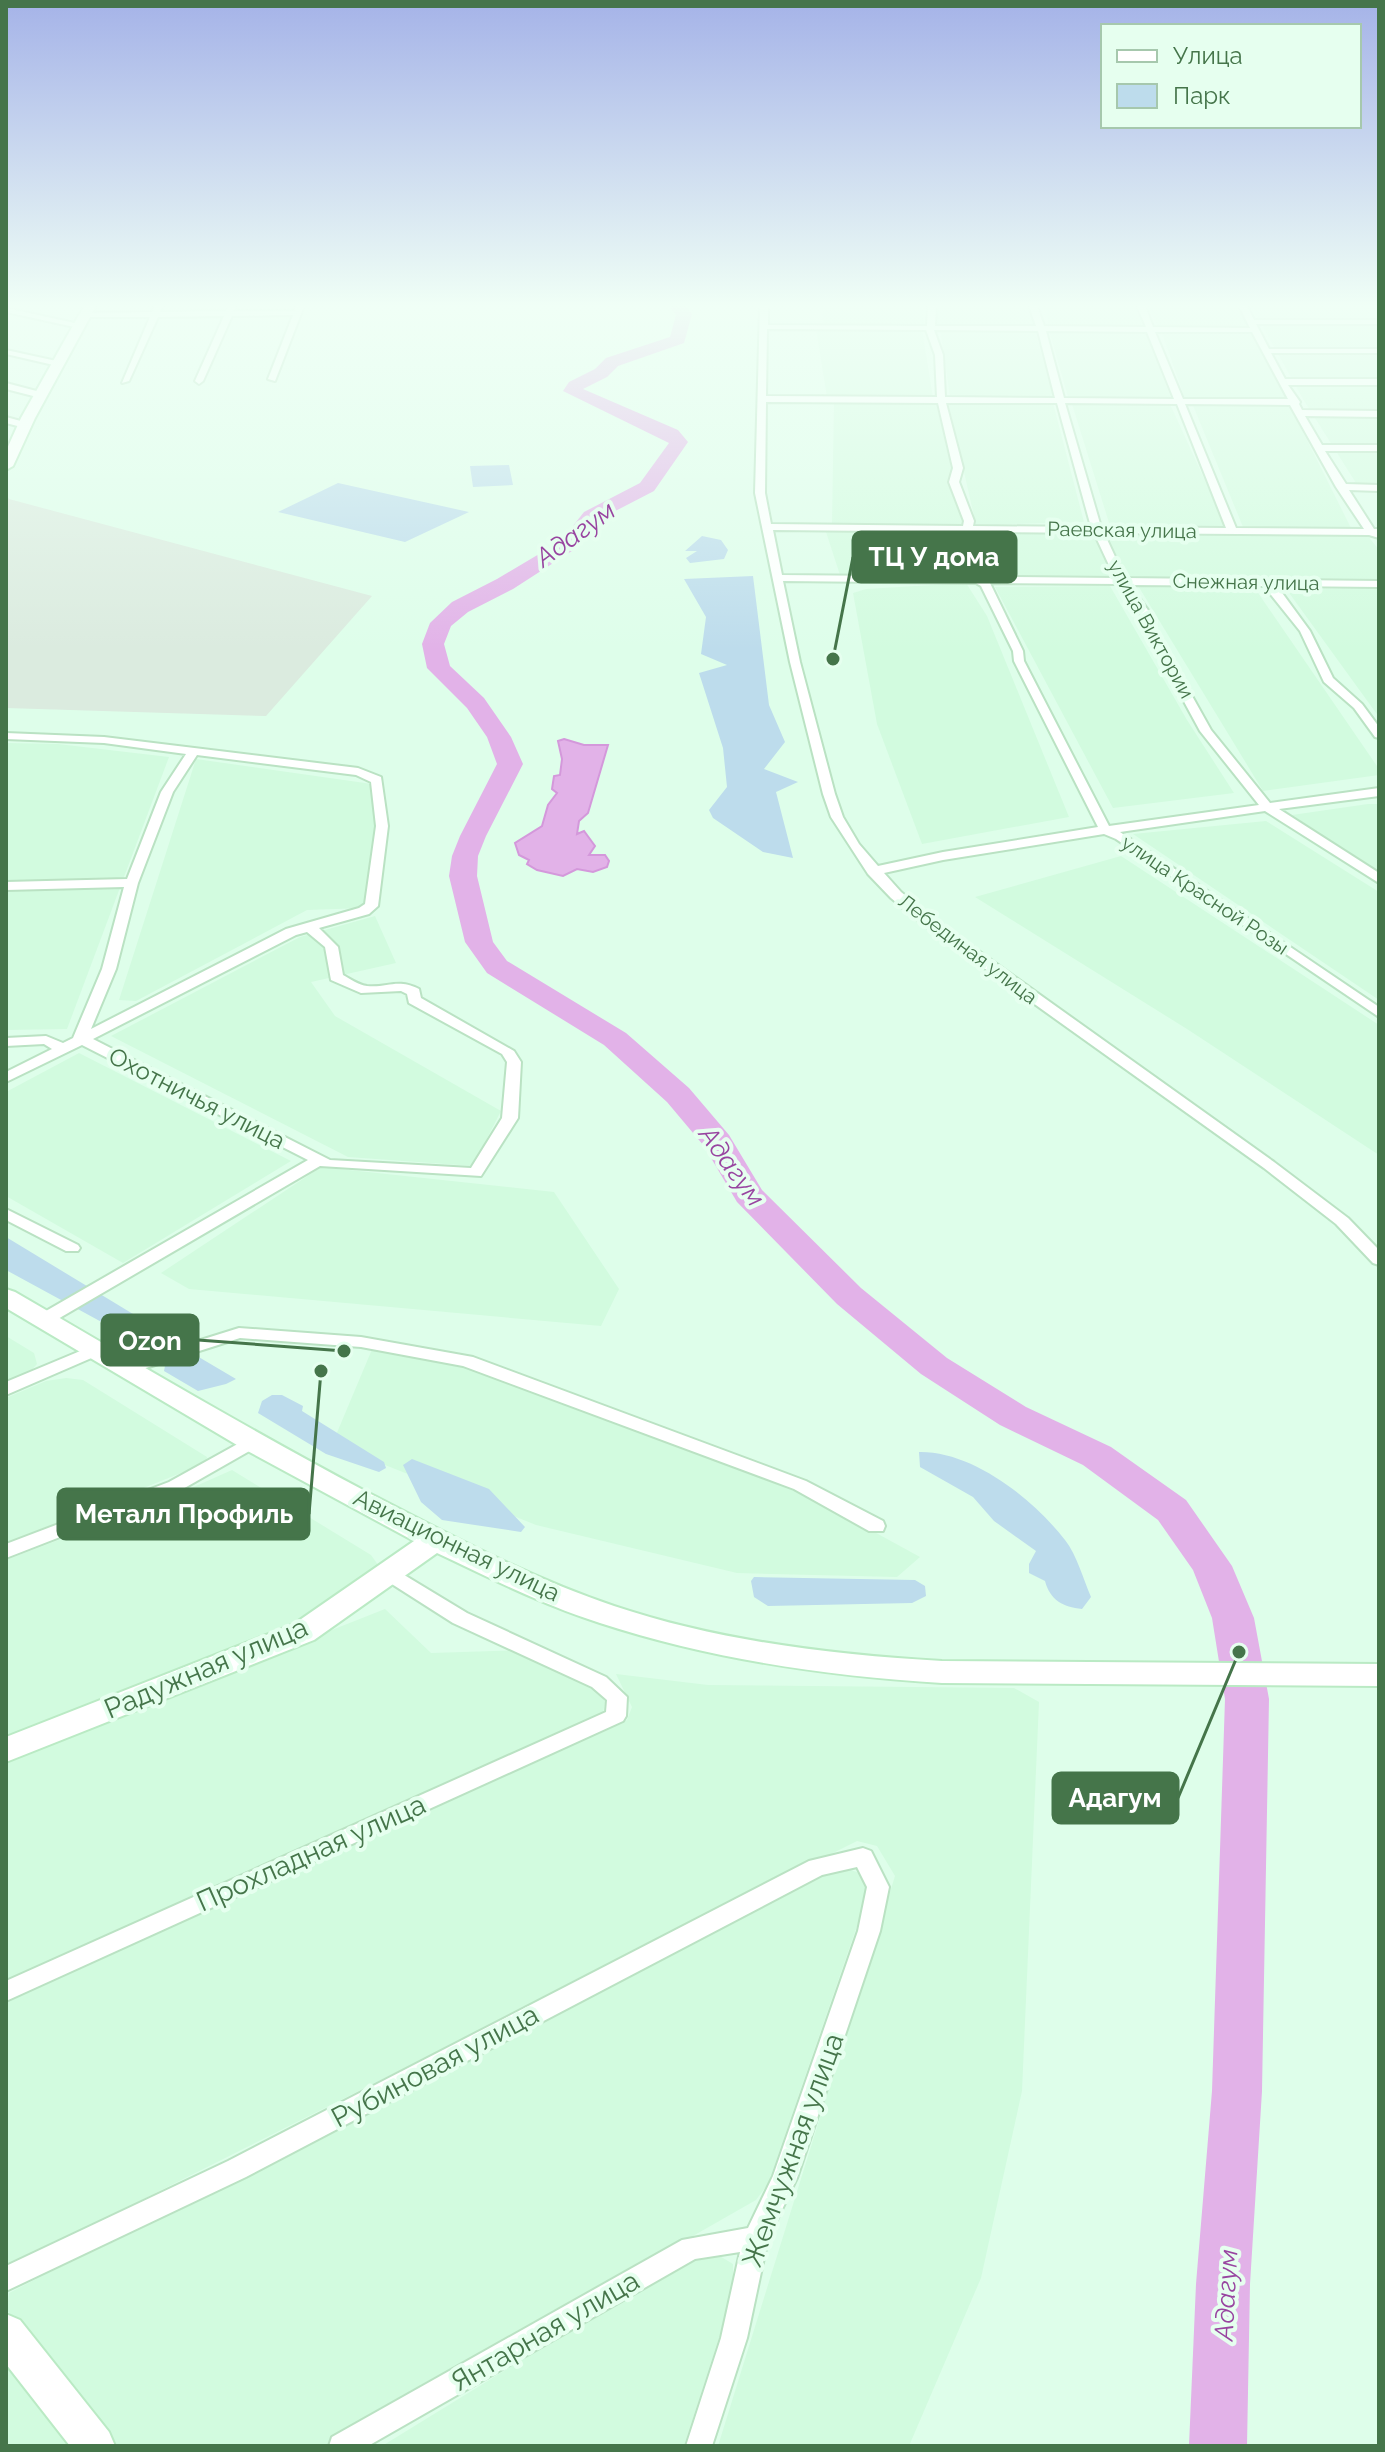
<svg xmlns="http://www.w3.org/2000/svg" width="1385" height="2452" font-family="Raleway,sans-serif">
<rect width="100%" height="100%" fill="#defeea"/>
<!-- residential -->
<path fill="#d2fbdf" d="M822,307H921L925,325L823,323Z
M934,307H1030L1037,327H938Z
M1043,307H1136L1145,328L1050,326Z
M1149,307H1239L1252,329L1158,328Z
M1252,307H1379V484L1356,483L1303,399Z
M816,329H922L933,398L827,397Z
M940,329L1035,330L1053,397L950,396Z
M1049,330L1145,331L1171,398L1068,397Z
M1162,333L1254,334L1288,400L1185,399Z
M834,400L936,402L964,524H832Z
M948,401L1053,403L1084,522L976,525Z
M1192,403L1290,406L1351,528L1243,527Z
M1072,404H1170L1227,529L1110,526Z
M995,531L1368,536L1379,550V580L840,575L826,532Z
M966,583L987,616L1069,817L922,844L877,724L853,593L866,589Z
M1137,584L1254,587L1379,769V775L1263,791Z
M1110,586L1187,720L1234,793L1113,808L995,587Z
M1379,588V717L1287,590Z
M6,743L58,744L169,757L67,1029L6,1030Z
M196,759L372,784L378,829L365,908L307,910L136,1001L119,1000Z
M1368,804H1379V872L1292,815Z
M1266,821L1379,892V1000L1133,834Z
M1121,856L1379,1025V1155L1187,1029L975,897Z
M375,916L396,963L311,982L335,1016L501,1111L473,1166L348,1157L111,1036L300,937Z
M79,1053L291,1161L123,1263L6,1196V1092Z
M321,1167L554,1192L619,1289L601,1326L189,1289L161,1273Z
M6,1336L34,1353L37,1364L29,1373L6,1384Z
M373,1347L465,1365L796,1489L920,1557L897,1577L737,1573L536,1525L375,1461L336,1435Z
M66,1378L83,1380L207,1457L206,1463L6,1543V1398L46,1381Z
M232,1470L371,1555L381,1569L333,1608L6,1739V1560L169,1498Z
M385,1609L431,1653L523,1650L598,1691L605,1702L603,1713L594,1720L6,1981V1759Z
M616,1674L708,1685L1014,1688L1039,1702L1022,2091L981,2278L909,2446H718L895,1876L877,1846L857,1841L6,2268V1999L627,1720L632,1707Z
M841,1867L857,1872L866,1883V1900L768,2184L756,2200L325,2446H114L7,2310L9,2293Z
M699,2251L718,2255L733,2264V2294L684,2446H382Z
M6,2359L75,2446H6Z"/>
<!-- industrial -->
<path fill="#dbebdf" d="M6,495L9,499L372,596L266,716L6,708Z"/>
<!-- green -->
<path fill="#bddcec" d="M509,465L513,485L473,487L470,466Z
M338,483L469,512L405,542L278,512Z
M702,536L721,540L728,550L724,559L690,563L686,558L697,551H685Z
M753,576L769,705L785,742L764,769L798,782L776,792L793,858L763,852L713,818L709,810L727,787L723,748L699,673L727,665L701,654L706,617L684,579Z
M6,1237L171,1337L173,1344L168,1348L153,1350L6,1270Z
M197,1356L236,1379L226,1384L198,1391L164,1371L165,1366L174,1360Z
M272,1395H282L303,1406L302,1411L384,1462L386,1468L379,1472L326,1454L258,1413L262,1401Z
M919,1452C973,1451 1033,1499 1065,1540C1077,1555 1083,1579 1091,1597L1082,1609C1063,1607 1050,1600 1045,1581L1029,1573V1564L1036,1551L994,1521L973,1497L920,1467Z
M412,1459L489,1489L525,1527L521,1532L442,1520L421,1502L403,1465Z
M754,1577L915,1580L925,1586L926,1596L912,1603L768,1606L754,1597L751,1581Z"/>
<!-- water -->
<path fill="#e2b2e8" stroke="#d498db" stroke-width="2" d="M564,739L584,745H608L588,813L579,821L577,834L584,831L595,846L589,855H605L609,861L607,867L593,872L577,869L563,876L537,870L527,864L529,860L519,855L515,843L542,826L548,805L557,793L552,789L554,776L560,775L562,759L558,741Z"/>
<g fill="none" stroke-linecap="round" stroke-linejoin="round">
<!-- river -->
<path fill="#e2b2e8" fill-rule="evenodd" d="M669,306H686L692,314L684,343L618,366L607,377L583,389L678,430L688,442L654,491L598,520L575,549L513,589L468,612L451,626L444,644L450,666L484,698L511,737L523,764L486,836L478,856L477,876L493,942L507,961L626,1033L689,1088L729,1135L762,1190L861,1288L947,1358L1026,1407L1111,1447L1186,1500L1232,1566L1254,1618L1269,1699L1262,2091L1250,2284L1247,2446H1189L1196,2284L1212,2091L1225,1699L1212,1618L1193,1570L1158,1520L1083,1465L1000,1425L921,1374L837,1304L737,1202L704,1146L667,1102L604,1045L487,973L465,942L449,876L452,856L460,836L497,764L487,737L467,708L427,668L422,644L430,623L452,602L497,579L561,541L584,512L640,483L669,443L563,391L569,382L595,369L606,358L670,337L676,315Z"/>
<!-- minor casing -->
<g stroke="#bae2c3" stroke-width="4">
<path id="minor" d="M155,306H163L160,312L226,311L228,306H236L234,311H294L296,306H304L275,381L268,379L293,315L232,316L203,381L199,384L195,381L224,316L158,317L129,381L122,383L150,317H85L81,315L85,313L152,312Z
M760,306H768V325L927,326L928,306H936L935,326H1036L1029,306H1037L1044,326L1146,327L1137,306H1145L1153,327L1250,328L1239,306H1247L1254,320H1379V324H1256L1269,349H1379V353H1271L1285,379H1379V385H1288L1300,402L1299,404L1302,410L1379,411V417L1305,416L1322,445H1379V451H1325L1346,484L1379,485V491L1349,490L1374,529H1379V538L1369,535L1104,533L1125,578L1379,581V587L1277,586L1310,631L1333,678L1362,704L1379,727V738L1375,737L1354,708L1324,682L1300,631L1264,586L1130,585L1150,613L1153,626L1211,730L1270,803L1379,788V796L1279,809L1379,873V883L1265,811L1120,832L1379,1007V1017L1116,839L1104,834L943,860L884,873L901,892L931,917L1274,1162L1348,1218L1379,1250V1265L1373,1263L1336,1224L1264,1168L921,923L891,898L868,874L831,817L823,794L790,662L755,493ZM767,329L926,330L935,355L937,397L766,396ZM934,330L1038,331L1055,398L945,397L943,355ZM1046,331L1147,332L1174,399L1064,398ZM1155,332H1252L1288,399H1183ZM766,402L938,403L953,468L949,482L964,521L963,526L771,524L765,493ZM946,403H1057L1091,527L973,526L974,521L959,482L963,468ZM1065,403L1177,404L1226,528L1101,527ZM1185,404L1290,405L1336,487L1364,529L1236,528ZM773,530L1094,533L1115,578L782,575ZM783,581L976,583L981,586L1013,651L1014,661L1098,827L943,852L878,866L859,844L843,817L835,794L800,662ZM990,583L1119,584L1140,613L1143,626L1200,731L1259,805L1109,826L1024,661L1023,651Z
M6,308L79,324L83,326L79,328L6,312Z
M6,350L61,362L62,364L58,366L6,354Z
M6,383L44,393L45,395L41,398L6,389Z
M6,417L28,423L29,425L25,428L6,423Z
M6,733L104,737L358,768L381,777L388,826L378,906L369,914L319,928L338,947L343,975C350,979 359,985 367,986C388,988 397,978 419,989L421,998L514,1051L521,1062L518,1118L481,1176L320,1166L51,1323H39L37,1319L39,1315L308,1160L82,1045L6,1082V1072L52,1049L44,1044L6,1046V1038L46,1036L63,1043L73,1038L102,969L124,887L6,890V882L127,879L161,792L186,754L104,743L6,739ZM197,755L356,775L371,782L376,826L365,904L359,908L286,929L91,1029L116,969L138,883L173,792ZM307,932L325,947L331,980L361,993L401,991L407,994L409,1003L502,1054L507,1062L502,1118L471,1168L330,1160L93,1039L296,935Z
M6,1209L78,1245L80,1248L78,1251H66L6,1220Z
M239,1328L361,1337L473,1357L806,1481L883,1521L885,1526L883,1531H869L794,1489L463,1366L361,1347L240,1338L130,1373L121,1368L124,1364Z
M97,1344L106,1349L103,1353L6,1395V1382Z
M252,1436L258,1438L261,1442L258,1446L181,1490L6,1558V1544L169,1482Z
M391,1567L467,1613L606,1677L627,1697L626,1716L623,1721L6,2001V1981L606,1712L607,1700L592,1687L453,1623L384,1579L381,1574L384,1569Z
M863,1848L871,1851L889,1887L880,1931L797,2178L768,2239L747,2338L712,2446H686L721,2338L740,2252L695,2259L368,2446H329L332,2437L682,2240L748,2228L773,2176L858,1931L867,1887L857,1867L822,1875L246,2177L6,2291V2266L228,2161L809,1861Z"/>
</g>
<!-- secondary casing -->
<g stroke="#baeac4" stroke-width="4">
<path id="secondary" d="M84,306H96L35,418L13,466L6,470V451L21,418Z
M6,1289L15,1292C132,1360 248,1429 367,1492C448,1534 528,1577 614,1606C718,1641 833,1655 942,1661L1379,1664V1686L942,1683C827,1676 710,1659 600,1623C543,1605 490,1578 437,1553L314,1640L6,1762V1737L294,1624L414,1541L242,1448L6,1308Z
M6,2314L20,2320L109,2432L115,2446H70L6,2364Z"/>
</g>
<!-- minor -->
<use href="#minor" fill="#fff" fill-rule="evenodd"/>
<!-- secondary -->
<use href="#secondary" fill="#fff" fill-rule="evenodd"/>
</g>
<!-- sky -->
<linearGradient id="sky" x2="0" y2="1"><stop stop-color="#a5b3e8"/><stop offset="0.47" stop-color="#f0fff6"/><stop offset="1" stop-color="#f0fff6" stop-opacity="0"/></linearGradient>
<rect width="1385" height="650" fill="url(#sky)"/>
<g text-anchor="middle" dominant-baseline="central" stroke-width="8" stroke-linejoin="round" paint-order="stroke">
<!-- far-street labels -->
<g font-size="20" fill="#45754a" stroke="#e6ffef">
<text transform="translate(1122 530) rotate(1)">Раевская улица</text>
<text transform="translate(1246 582) rotate(1)">Снежная улица</text>
<text transform="translate(1151 629) rotate(61)">улица Виктории</text>
<text transform="translate(1205 895) rotate(34)">улица Красной Розы</text>
<text transform="translate(968 949) rotate(37)">Лебединая улица</text>
</g>
<!-- street labels -->
<g font-size="24" fill="#45754a" stroke="#e6ffef">
<text transform="translate(197 1098) rotate(27)">Охотничья улица</text>
<text transform="translate(457 1545) rotate(26)">Авиационная улица</text>
</g>
<!-- water labels -->
<g font-size="26" font-style="italic" fill="#9845a0" stroke="#e6ffef">
<text transform="translate(575 534) rotate(-36)">Адагум</text>
<text transform="translate(732 1166) rotate(54)">Адагум</text>
<text transform="translate(1226 2295) rotate(-87)">Адагум</text>
</g>
<!-- near-street labels -->
<g font-size="28" fill="#45754a" stroke="#e6ffef">
<text transform="translate(206 1668) rotate(-23)">Радужная улица</text>
<text transform="translate(311 1853) rotate(-24)">Прохладная улица</text>
<text transform="translate(435 2066) rotate(-28)">Рубиновая улица</text>
<text transform="translate(793 2150) rotate(-70)">Жемчужная улица</text>
<text transform="translate(545 2331) rotate(-30)">Янтарная улица</text>
</g>
</g>
<!-- callouts -->
<path fill="none" stroke="#45754a" stroke-width="3" d="M833 659L853 557M344 1351L198 1340M321 1371L309 1514M1239 1652L1178 1798"/>
<g fill="#45754a" stroke="#e6ffef" stroke-width="3">
<circle cx="833" cy="659" r="8"/>
<circle cx="344" cy="1351" r="8"/>
<circle cx="321" cy="1371" r="8"/>
<circle cx="1239" cy="1652" r="8"/>
</g>
<g fill="#45754a" stroke="#45754a" stroke-width="3">
<rect x="853" y="532" width="163" height="50" rx="8"/>
<rect x="102" y="1315" width="96" height="50" rx="8"/>
<rect x="58" y="1489" width="251" height="50" rx="8"/>
<rect x="1053" y="1773" width="125" height="50" rx="8"/>
</g>
<g font-size="26" text-anchor="middle" font-weight="bold" fill="#fff">
<text x="934" y="566">ТЦ У дома</text>
<text x="150" y="1350">Ozon</text>
<text x="184" y="1523">Металл Профиль</text>
<text x="1115" y="1807">Адагум</text>
</g>
<!-- border -->
<rect width="1385" height="2452" fill="none" stroke="#45754a" stroke-width="16"/>
<!-- legend -->
<rect x="1101" y="24" width="260" height="104" fill="#e6ffef" stroke="#a6c8ad" stroke-width="2"/>
<rect x="1117" y="50" width="40" height="12" fill="#ffffff" stroke="#a6c8ad" stroke-width="2"/>
<text x="1173" y="64" font-size="24" fill="#45754a">Улица</text>
<rect x="1117" y="84" width="40" height="24" fill="#bddcec" stroke="#a6c8ad" stroke-width="2"/>
<text x="1173" y="104" font-size="24" fill="#45754a">Парк</text>
</svg>
